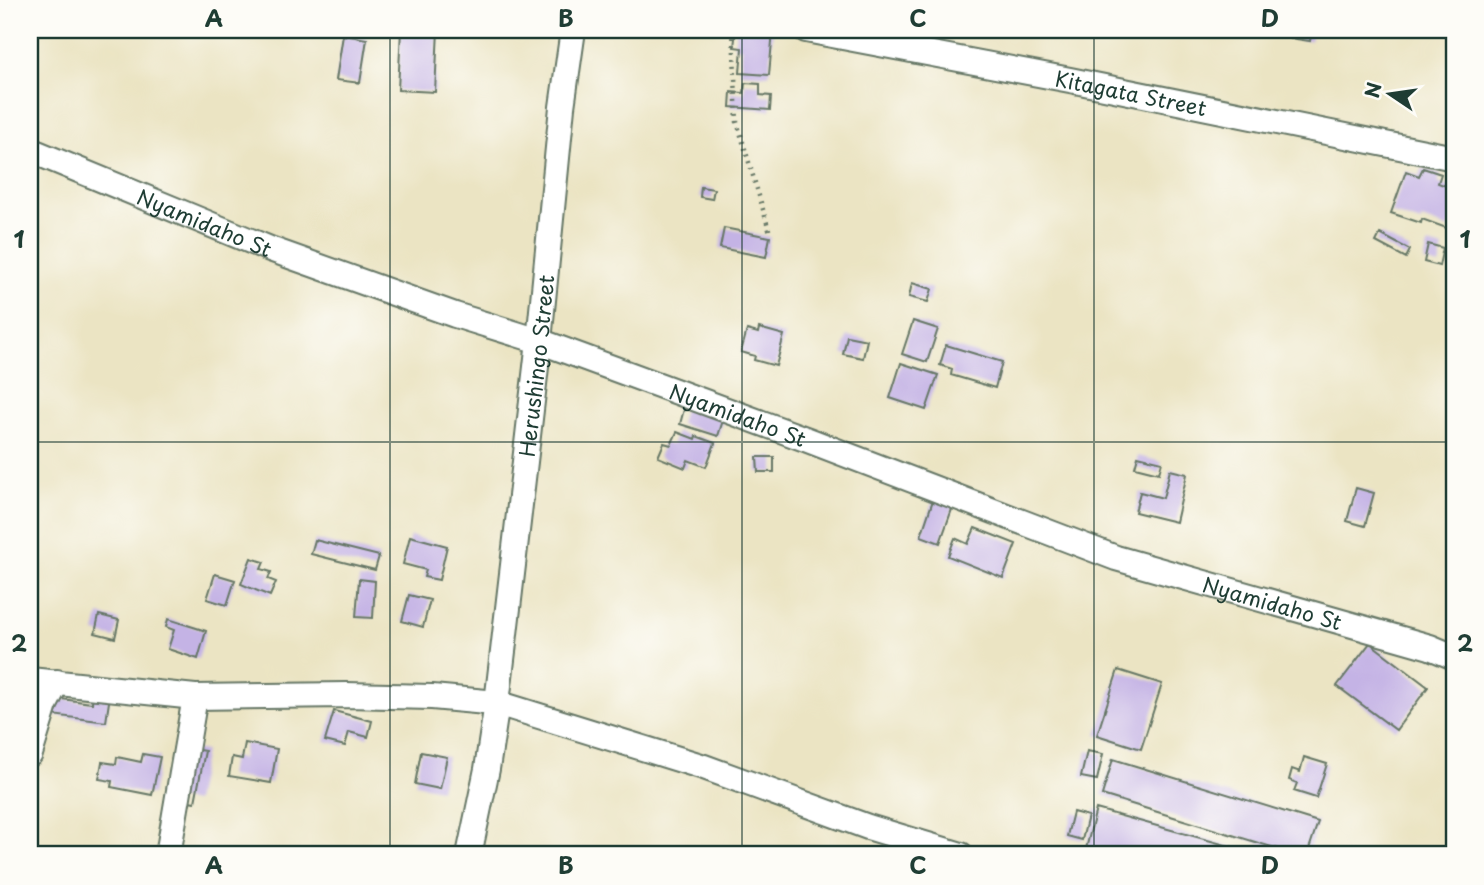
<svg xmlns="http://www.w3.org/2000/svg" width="1484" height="885" font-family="'Playpen Sans',sans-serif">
<rect width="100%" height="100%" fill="#fdfcf7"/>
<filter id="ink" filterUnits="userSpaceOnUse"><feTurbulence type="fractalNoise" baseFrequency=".0143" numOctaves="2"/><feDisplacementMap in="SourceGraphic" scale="14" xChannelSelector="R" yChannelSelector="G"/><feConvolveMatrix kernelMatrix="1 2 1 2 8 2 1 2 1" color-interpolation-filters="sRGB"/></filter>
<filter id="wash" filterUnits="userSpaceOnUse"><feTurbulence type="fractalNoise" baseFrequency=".00686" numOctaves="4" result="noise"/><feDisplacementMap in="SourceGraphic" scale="28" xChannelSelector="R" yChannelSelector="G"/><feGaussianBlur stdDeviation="1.57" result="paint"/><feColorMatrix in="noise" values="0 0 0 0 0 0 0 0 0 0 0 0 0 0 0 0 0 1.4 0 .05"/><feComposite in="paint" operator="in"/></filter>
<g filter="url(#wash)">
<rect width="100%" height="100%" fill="#ebe4c3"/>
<g id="blocks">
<!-- building -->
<path fill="#c4b3e5" d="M401,30H438L435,92L398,90Z
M736,30H773L769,75L740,73L742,48L734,47Z
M1277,30H1312L1310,41L1276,36Z
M343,35L367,39L360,83L336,80Z
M745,83L760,84V95L771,96L770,110L730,107L731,92L744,93Z
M1423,168L1441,174L1438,183L1454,189V221L1452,220L1449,229L1422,219L1421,223L1391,213L1406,171L1419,176Z
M701,187L714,189L712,199L700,197Z
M724,228L770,237L766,257L720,248Z
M1380,234L1410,250L1406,258L1376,242Z
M1428,244L1443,248L1439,266L1424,262Z
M912,283L932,289L928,302L909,297Z
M913,321L938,329L927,362L902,354Z
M759,328L784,335L776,366L754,360L755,356L741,352L747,330L758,333Z
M847,336L867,340L863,358L843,354Z
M946,345L1002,362L995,388L951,375L952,369L940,365Z
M901,363L938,375L926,410L890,398Z
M686,402L725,414L718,436L680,424Z
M677,432L695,439L696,436L715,443L706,467L688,460L685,468L658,457L664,443L671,445Z
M1138,456L1162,462L1159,473L1135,467Z
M757,457H774V472H758Z
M1170,470L1187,474L1176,522L1135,512L1140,492L1163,498Z
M937,488L957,495L940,543L921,536Z
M1356,488L1374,493L1365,526L1347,521Z
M975,528L1016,544L1003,578L948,556L955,538L968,544Z
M410,536L447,546L439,580L424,577L426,570L403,564Z
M315,540L379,556L375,570L311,554Z
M251,558L264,562L261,569L271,572L268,579L276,582L270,596L241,584Z
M215,574L235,580L227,605L207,599Z
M359,579L375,581L373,618L356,617Z
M409,595L430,600L423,627L402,621Z
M99,615L119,620L115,638L95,633Z
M168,619L206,631L198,659L168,649L174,630L166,627Z
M1370,643L1428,687L1396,730L1337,686Z
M1118,670L1162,684L1141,749L1097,735Z
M93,693L110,695L106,722L52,715L54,698L92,703Z
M334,711L372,721L368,737L349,732L345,746L325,741Z
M245,743L277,749L271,783L229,776L232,757L242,759Z
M187,748L205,751L195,802L177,799Z
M1087,751L1103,754L1097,780L1081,777Z
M421,752L447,757L440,789L415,784Z
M143,754L160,757L152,795L111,787L112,781L99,779L102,762L116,764L117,757L141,762Z
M1304,757L1327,764L1316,798L1294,791L1297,783L1289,780L1292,769L1300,772Z
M1113,759L1318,822L1307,855H1298L1102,795Z
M1096,809L1258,854V855H1109L1086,849Z
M1073,812L1088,816L1082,840L1067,836Z"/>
</g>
</g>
<g filter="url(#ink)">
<use href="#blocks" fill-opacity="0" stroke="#676" stroke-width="2"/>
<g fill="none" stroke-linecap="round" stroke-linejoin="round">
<!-- minor casing -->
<g stroke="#676" stroke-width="28">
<g id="minor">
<path id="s1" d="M806,30L1070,80L1454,158"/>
<path id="s2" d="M30,150L270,249L455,315L539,341L808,440L1116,558L1430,647L1454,657"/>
<path d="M30,680L195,697L346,695L432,697L497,703L704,767L868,827L961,855"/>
<path d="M30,754L45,705L57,682"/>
<path d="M168,855L195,697"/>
<path id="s3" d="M469,855L487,769L497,703L539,341L562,107L573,30"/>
</g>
</g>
<!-- path -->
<path stroke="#676" stroke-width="4.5" stroke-dasharray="2 5" stroke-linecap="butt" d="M733,30L737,122L770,233"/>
<!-- minor -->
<use href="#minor" stroke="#fff" stroke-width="24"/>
</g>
</g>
<!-- grid -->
<path fill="none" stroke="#1f3d34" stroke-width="2" stroke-opacity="0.55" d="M390,30V855M742,30V855M1094,30V855M30,442H1454"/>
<g text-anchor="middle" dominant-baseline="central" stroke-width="7" stroke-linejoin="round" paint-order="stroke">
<!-- street labels -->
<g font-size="21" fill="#1f3d34" stroke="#fdfcf7">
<text stroke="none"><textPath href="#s1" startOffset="331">Kitagata Street</textPath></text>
<text stroke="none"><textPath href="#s2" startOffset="189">Nyamidaho St</textPath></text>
<text stroke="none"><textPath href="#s3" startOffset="494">Herushingo Street</textPath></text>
<text stroke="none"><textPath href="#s2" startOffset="756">Nyamidaho St</textPath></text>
<text stroke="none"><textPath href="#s2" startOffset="1323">Nyamidaho St</textPath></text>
</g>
</g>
<!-- margin -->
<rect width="1484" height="885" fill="none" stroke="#fdfcf7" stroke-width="77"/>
<!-- north arrow -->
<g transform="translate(1390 94) rotate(283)" stroke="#fdfcf7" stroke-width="5" paint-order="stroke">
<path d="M0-5L12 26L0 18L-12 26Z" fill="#1f3d34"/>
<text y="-10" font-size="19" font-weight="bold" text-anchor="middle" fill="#1f3d34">N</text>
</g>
<rect x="38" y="38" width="1408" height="808" fill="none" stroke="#1f3d34" stroke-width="2.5"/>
<g font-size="23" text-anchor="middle" font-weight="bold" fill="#1f3d34">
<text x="214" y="27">A</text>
<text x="566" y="27">B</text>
<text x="918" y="27">C</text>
<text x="1270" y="27">D</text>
<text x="19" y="248">1</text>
<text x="1465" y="248">1</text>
<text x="19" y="652">2</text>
<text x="1465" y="652">2</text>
<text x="214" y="874">A</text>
<text x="566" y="874">B</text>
<text x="918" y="874">C</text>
<text x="1270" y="874">D</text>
</g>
</svg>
